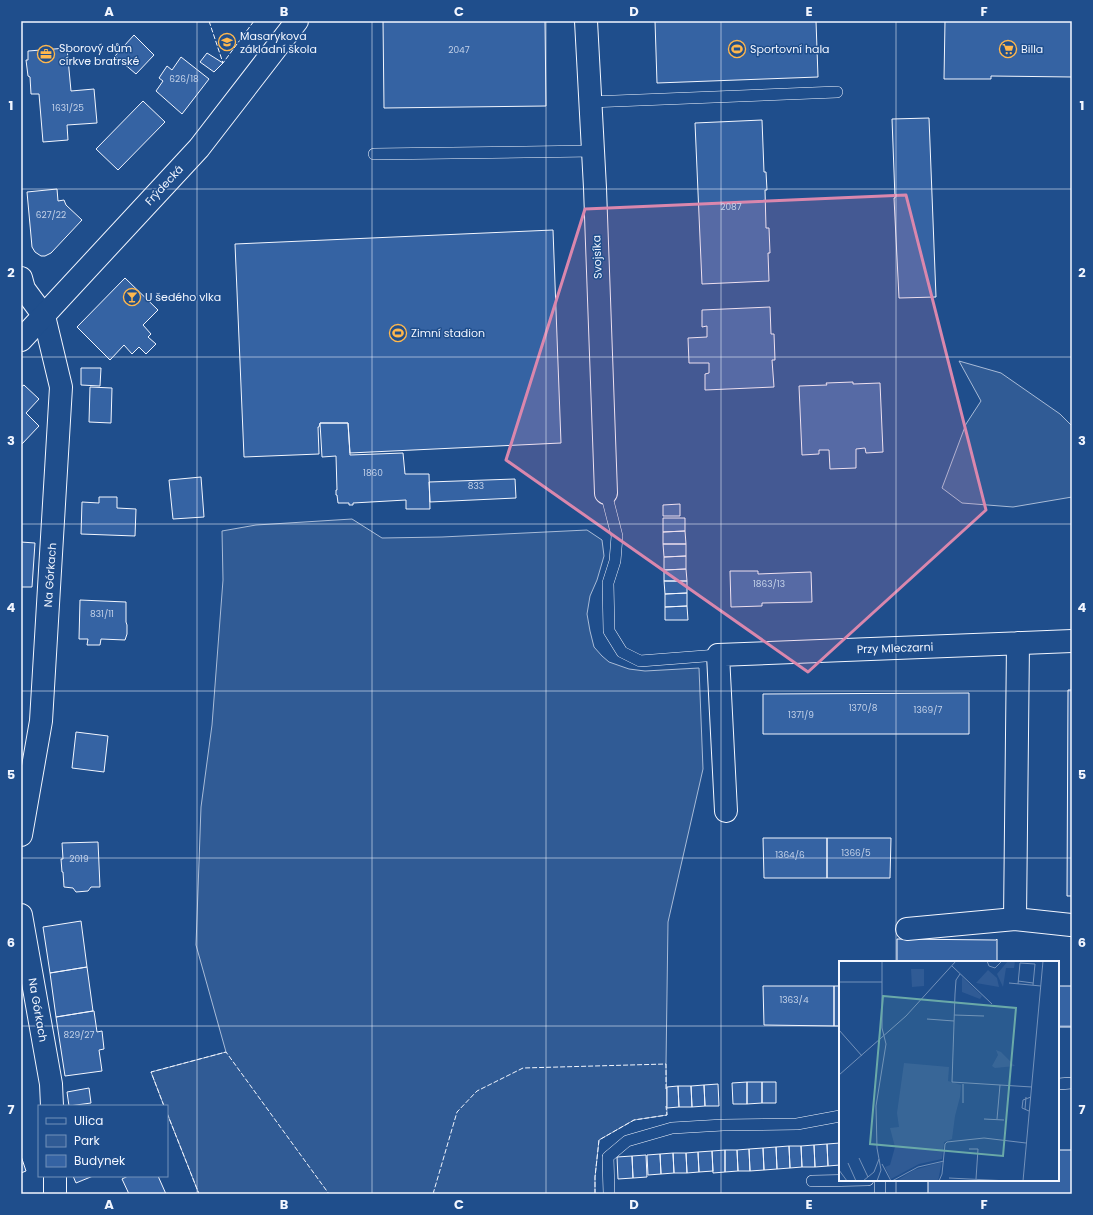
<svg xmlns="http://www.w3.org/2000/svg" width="1093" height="1215" font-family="Poppins,sans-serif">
<rect width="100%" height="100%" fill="#1f4e8c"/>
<!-- green -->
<path fill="#305b95" stroke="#a8bbd7" d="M959,361L1001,373L1060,414L1072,426V497L1013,507L962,503L942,488L966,424L981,401Z
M352,519L382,538L442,537L587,530L602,540L604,556L597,580L590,596L587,614L590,631L594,647L602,656L609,662L629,669L645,671L699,668L703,769L668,922L666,1064L667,1115L634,1120L599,1140L595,1177V1194H199L167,1113V1106H164L151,1072L226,1052L196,945L201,807L212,725L223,580L222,531L256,525Z"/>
<!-- building -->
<path fill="#3563a3" stroke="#f2f6ff" d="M383,21H545L546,106L384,108Z
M655,21H816L818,77L657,83Z
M945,21H1072V77L991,76V79H944Z
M134,35L154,55L136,74L115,56Z
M67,48L71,91L94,89L97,123L67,125L68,140L43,142L39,94H31L30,77L28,76L26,60H28V51Z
M207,53L223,63L214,72L200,62Z
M181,57L209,79L182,114L156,91L163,81L159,78L167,66L172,70Z
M143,101L165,122L118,170L96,149Z
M929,118L936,297L899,298L894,198H895L892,119Z
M762,120L764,172H766L767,190H765L766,228H769L770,253H768L769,281L702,284L695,123Z
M57,189L58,201L64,200L66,205L82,220L51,253L45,256H41L35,252L32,247L27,192Z
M553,230L561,443L350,453L348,423H320L319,427H318L319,454L244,457L235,244Z
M125,278L158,310L143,325L151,334L148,337L156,344L146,354L139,347L132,354L124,345L110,360L77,327Z
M770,307L771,334H774L775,360H772L774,387L705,390V374L709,373V363H689L688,338L707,337V326L702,327V310Z
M81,368H101L100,386L81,385Z
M853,382V384L880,383L883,452L866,453L865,448L856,449V468L830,469L829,450H819V454L802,455L799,386L827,385L826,383Z
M24,385L39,399L26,413L39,426L21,445V387Z
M90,387L112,388L111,423L89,422Z
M320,423H348L350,455L403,453L405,474H429L430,509H406V500L353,503V505H349V503H338L337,495H336V490H337L336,456L322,457Z
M201,477L204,517L173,519L169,480Z
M515,479L516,498L430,502L429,482Z
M99,497H117V508L136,509L135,536L81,534L82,502L99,503Z
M680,504V516H663V505Z
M663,518H685V531L663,532Z
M685,531L686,544H663V532Z
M21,542L35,543L32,587H21Z
M663,544H686V556L664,557Z
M686,556V569L664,570V557Z
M686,569L687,581H664V570Z
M730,571H758V574L811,572L812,602L762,603V606L731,607Z
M664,581H687V593L665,594Z
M687,593V606L665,607V594Z
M80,600L126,602V622L127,625V634L125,640L101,639L100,645H87L88,639H79Z
M687,606L688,620H665V607Z
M1068,690H1072V896H1067Z
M969,693V734H763V694Z
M76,732L108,736L104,772L72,768Z
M763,838H827V878H764Z
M827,838H891L890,878H827Z
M98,842L100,887H91L88,891L76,892L73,888L64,887L63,872H62L61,859H63L62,843Z
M81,921L87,967L50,973L43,927Z
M897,939L996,940L997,939V962H897Z
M87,967L93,1011L56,1017L50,973Z
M763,986H834V1026L764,1025Z
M834,986H840V1026H834Z
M1058,986H1072V1027H1058Z
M93,1011H94L97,1032L102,1031L104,1049L99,1050L102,1071L65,1076L56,1017Z
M747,1082H762V1103L747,1104Z
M747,1082V1104H733L732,1083Z
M762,1082H776V1103H762Z
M718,1084L719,1106H705L704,1085Z
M704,1085L705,1106L692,1107L691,1086Z
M678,1086H691L692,1107H679Z
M678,1086L679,1107L667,1108V1087Z
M89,1088L91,1103L69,1106L67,1092Z
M840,1143V1165L828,1166L827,1144Z
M827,1144L828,1166L815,1167L814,1145Z
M814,1145L815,1167H802L801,1146Z
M789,1146H801L802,1167L790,1168Z
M789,1146L790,1168L777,1169L776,1147Z
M776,1147L777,1169L764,1170L763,1148Z
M763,1148L764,1170L750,1171L749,1149Z
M749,1149L750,1171H738L737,1150Z
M725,1150V1172L713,1173L712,1151Z
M725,1150H737L738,1171L725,1172Z
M1058,1150H1072V1194H928V1180H1058Z
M712,1151L713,1171L699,1172L698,1152Z
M698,1152L699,1172L687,1173L686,1153Z
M673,1153H686L687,1173H674Z
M673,1153L674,1173L661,1174L660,1154Z
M660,1154L661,1174L648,1175L647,1155Z
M646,1155L647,1177L633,1178L632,1156Z
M21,1156L26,1171L21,1173Z
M632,1156L633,1178L618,1179L617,1157Z
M73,1176H93L76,1183Z
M128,1176H158L166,1194H129L122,1179Z"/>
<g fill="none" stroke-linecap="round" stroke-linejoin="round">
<!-- lane casing -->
<g stroke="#f2f6ff" stroke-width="12">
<path id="lane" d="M590,102L837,92
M374,154L593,151
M606,493L617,536L615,561L608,583L609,631L622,652L640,661L718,655
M1058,1084L1072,1083
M880,1180V1194
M812,1181L868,1180
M609,1194L608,1157L627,1141L672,1128L723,1125L797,1124L840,1116"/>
</g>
<!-- street casing -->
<g stroke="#f2f6ff" stroke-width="24">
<path id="street" d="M586,21L595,188L606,493
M21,278L24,289L44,316L61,387L41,721L21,835
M726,811L718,655L1072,641
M21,915L51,1084L52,1106
M1015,919L1018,643
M907,929L1015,919L1071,925
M55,1176V1194"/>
</g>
<!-- secondary casing -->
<g stroke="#f2f6ff" stroke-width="24">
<path id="secondary" d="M21,340L199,148L297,21"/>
</g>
<!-- lane -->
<use href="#lane" stroke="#1f4e8c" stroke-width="11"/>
<!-- street -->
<use href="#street" stroke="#1f4e8c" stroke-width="22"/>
<!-- secondary -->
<use href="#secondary" stroke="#1f4e8c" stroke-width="22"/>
<!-- fence -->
<path stroke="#f2f6ff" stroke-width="1" stroke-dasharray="5 2" stroke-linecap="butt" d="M209,21L223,63L254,21
M164,1106L151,1072L226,1052L329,1194
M167,1113L199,1194
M433,1194L457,1112L477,1091L523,1068L666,1064V1090
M595,1194V1177L599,1140L634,1120L667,1115L666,1106"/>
</g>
<!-- marked area -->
<path fill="#da87ad" fill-opacity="0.2" stroke="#da87ad" stroke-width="3" stroke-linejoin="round" d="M906,195L986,510L808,672L506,460L585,209Z"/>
<!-- grid -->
<path fill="none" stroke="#f2f6ff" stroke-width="1" stroke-opacity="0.55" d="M197,21V1194M372,21V1194M546,21V1194M721,21V1194M896,21V962M21,189H1072M21,357H1072M21,524H1072M21,691H1072M21,858H1072M21,1026H840M1058,1026H1072M896,1180V1194"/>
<!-- icons -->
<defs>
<g id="school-ring" transform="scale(0.9)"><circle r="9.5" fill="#1f4e8c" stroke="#ffb74d" stroke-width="1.5"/><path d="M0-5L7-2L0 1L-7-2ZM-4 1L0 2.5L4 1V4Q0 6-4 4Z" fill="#ffb74d"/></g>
<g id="stadium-ring" transform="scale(0.9)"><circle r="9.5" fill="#1f4e8c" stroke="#ffb74d" stroke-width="1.5"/><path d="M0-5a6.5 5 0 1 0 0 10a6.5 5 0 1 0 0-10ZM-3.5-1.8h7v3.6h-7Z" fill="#ffb74d"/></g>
<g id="supermarket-ring" transform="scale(0.9)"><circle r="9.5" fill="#1f4e8c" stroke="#ffb74d" stroke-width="1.5"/><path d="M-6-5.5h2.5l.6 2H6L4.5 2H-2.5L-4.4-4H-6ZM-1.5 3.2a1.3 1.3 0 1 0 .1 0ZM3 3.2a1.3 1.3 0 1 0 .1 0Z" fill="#ffb74d"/></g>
<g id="office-ring" transform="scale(0.9)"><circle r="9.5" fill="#1f4e8c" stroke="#ffb74d" stroke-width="1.5"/><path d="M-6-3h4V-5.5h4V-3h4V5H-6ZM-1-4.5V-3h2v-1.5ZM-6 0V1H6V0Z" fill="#ffb74d"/></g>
<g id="bar-ring" transform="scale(0.9)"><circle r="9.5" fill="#1f4e8c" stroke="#ffb74d" stroke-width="1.5"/><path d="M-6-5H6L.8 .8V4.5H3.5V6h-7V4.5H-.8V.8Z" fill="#ffb74d"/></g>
</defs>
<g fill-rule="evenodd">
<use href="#school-ring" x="227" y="42"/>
<use href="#stadium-ring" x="737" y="49"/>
<use href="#supermarket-ring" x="1008" y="49"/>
<use href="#office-ring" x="46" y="54"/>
<use href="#bar-ring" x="132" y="297"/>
<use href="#stadium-ring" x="398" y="333"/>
</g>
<g text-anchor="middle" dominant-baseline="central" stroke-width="3" stroke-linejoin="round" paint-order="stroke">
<!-- number labels -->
<g font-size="9" fill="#c3d1e8">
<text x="459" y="50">2047</text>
<text x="184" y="79">626/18</text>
<text x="68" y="108">1631/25</text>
<text x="731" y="207">2087</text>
<text x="51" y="215">627/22</text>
<text x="373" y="473">1860</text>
<text x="476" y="486">833</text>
<text x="769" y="584">1863/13</text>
<text x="102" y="614">831/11</text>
<text x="863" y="708">1370/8</text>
<text x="928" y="710">1369/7</text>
<text x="801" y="715">1371/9</text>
<text x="856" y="853">1366/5</text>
<text x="790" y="855">1364/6</text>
<text x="79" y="859">2019</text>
<text x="794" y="1000">1363/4</text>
<text x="79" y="1035">829/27</text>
</g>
<!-- poi labels -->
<g font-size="11" fill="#f2f6ff" stroke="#1f4e8c" text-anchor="start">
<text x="240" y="36">Masarykova<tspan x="240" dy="13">základní škola</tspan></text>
<text x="59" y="48">Sborový dům<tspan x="59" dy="13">církve bratrské</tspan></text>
<text x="750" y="49">Sportovní hala</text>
<text x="1021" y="49">Billa</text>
<text x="145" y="297">U šedého vlka</text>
<text x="411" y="333">Zimní stadion</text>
</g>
<!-- street labels -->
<g font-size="11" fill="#f2f6ff" stroke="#1f4e8c">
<text transform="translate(164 185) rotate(-47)">Frýdecká</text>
<text transform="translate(597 257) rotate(-92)">Svojsíka</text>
<text transform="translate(50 575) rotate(-86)">Na Górkach</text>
<text transform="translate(895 648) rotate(-2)">Przy Mleczarni</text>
<text transform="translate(38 1010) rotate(80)">Na Górkach</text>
</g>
</g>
<!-- overview -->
<g transform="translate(839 961)">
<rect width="220" height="220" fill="#1f4e8c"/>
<path d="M169,0H176L175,7H167L164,26L158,13ZM72,8H85V25L73,26ZM149,9L158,17L160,26L137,22ZM123,16L143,35L141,38L123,31ZM157,89L162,91L176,105L156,107L153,105L159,94ZM65,102L110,106L109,120L122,124L121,136L116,155L113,178L105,181L103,198L80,203L52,218L46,206L51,204L56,186L51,167L60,166L58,152ZM103,201L99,220H57L75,209Z" fill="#305b95"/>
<path fill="none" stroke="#7391ba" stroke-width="1" d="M148,0L150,5L156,7L163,0M113,5L153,43M121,13L117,19L116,33L113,121L193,126M179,20L194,22M0,21H43M170,22L202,25M179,23L181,2L196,3L194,24M115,54L145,55M88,58L115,60M0,69L23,95M0,114L67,55L117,0M124,142V123M186,148L187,136M190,150L183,147L184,139L192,136M145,158L165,159M158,158L161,124M130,188H139L137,218M20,197L29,216M9,202L17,220M43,203L52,220M0,209L8,220M110,217L170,220M24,220L35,211L40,198M38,220L42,209L38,187L37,145L47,83L43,67V0M53,220L79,206L105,200M100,220L103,213L106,183L108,181L145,177L187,182M184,220L204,0"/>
<path fill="#6aa9a8" fill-opacity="0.15" stroke="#6aa9a8" stroke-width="2" d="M44,35L177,47L164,195L31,183Z"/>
<rect width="220" height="220" fill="none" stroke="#f2f6ff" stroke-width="2"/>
</g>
<!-- border -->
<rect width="1093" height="1215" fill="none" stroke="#1f4e8c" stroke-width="44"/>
<!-- legend -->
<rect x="38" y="1105" width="130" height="72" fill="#1f4e8c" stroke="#7391ba"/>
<rect x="46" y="1118" width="20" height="6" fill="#1f4e8c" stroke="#7391ba"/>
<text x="74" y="1125" font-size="12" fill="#f2f6ff">Ulica</text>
<rect x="46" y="1135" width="20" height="12" fill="#305b95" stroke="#7391ba"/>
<text x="74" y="1145" font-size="12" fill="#f2f6ff">Park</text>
<rect x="46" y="1155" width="20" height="12" fill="#3563a3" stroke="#7391ba"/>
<text x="74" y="1165" font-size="12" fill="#f2f6ff">Budynek</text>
<rect x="22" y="22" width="1049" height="1171" fill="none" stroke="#f2f6ff" stroke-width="1.5"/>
<g font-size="13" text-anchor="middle" font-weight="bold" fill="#f2f6ff">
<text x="109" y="16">A</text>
<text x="284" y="16">B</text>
<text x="459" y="16">C</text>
<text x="634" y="16">D</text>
<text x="809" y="16">E</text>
<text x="984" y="16">F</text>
<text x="11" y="110">1</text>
<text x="1082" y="110">1</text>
<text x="11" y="277">2</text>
<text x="1082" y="277">2</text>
<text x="11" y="445">3</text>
<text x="1082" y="445">3</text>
<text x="11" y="612">4</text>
<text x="1082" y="612">4</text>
<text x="11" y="779">5</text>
<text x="1082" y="779">5</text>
<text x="11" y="947">6</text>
<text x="1082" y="947">6</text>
<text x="11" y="1114">7</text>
<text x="1082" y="1114">7</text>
<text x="109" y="1209">A</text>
<text x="284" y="1209">B</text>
<text x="459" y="1209">C</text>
<text x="634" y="1209">D</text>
<text x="809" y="1209">E</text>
<text x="984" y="1209">F</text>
</g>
</svg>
